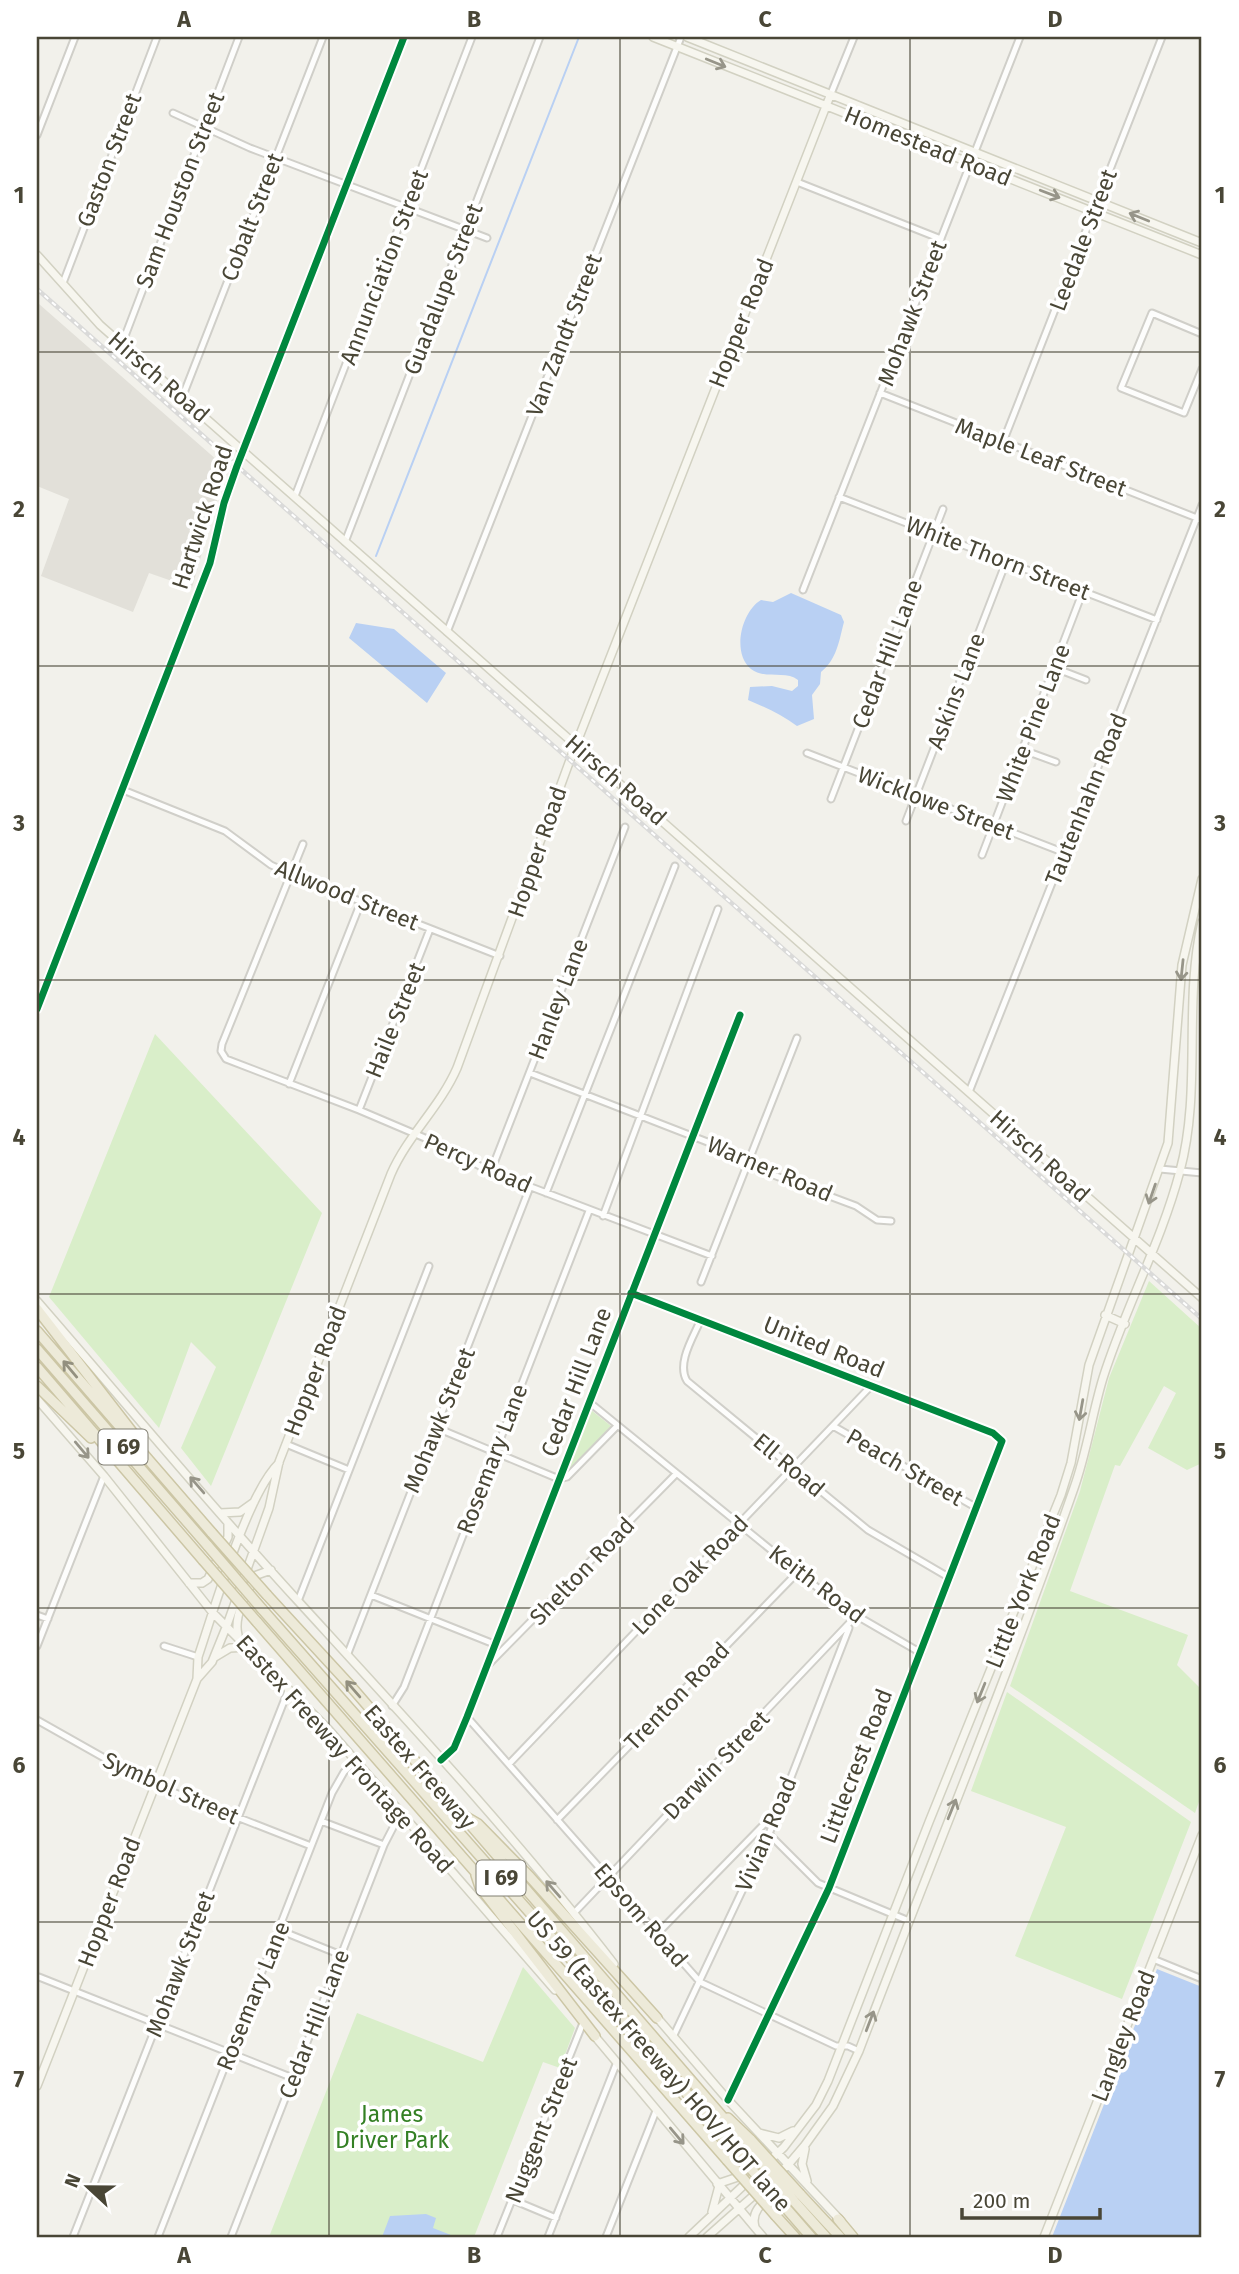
<svg xmlns="http://www.w3.org/2000/svg" width="1239" height="2274" font-family="'Fira Sans',sans-serif">
<rect width="100%" height="100%" fill="#f2f1eb"/>
<!-- industrial -->
<path fill="#e2e0d9" d="M39,304L226,468L192,588L149,573L133,612L41,576L69,499L37,486Z"/>
<!-- green -->
<path fill="#d9eec9" d="M155,1034L322,1213L211,1486L181,1448L216,1367L191,1342L159,1428L49,1297Z
M1149,1281L1202,1329V1463L1187,1470L1148,1448L1176,1393L1164,1386L1120,1466L1115,1465L1070,1591L1188,1635L1177,1665L1202,1690V1793L1195,1813L1010,1686L1080,1491L1109,1378Z
M591,1410L611,1426L566,1474Z
M1007,1692L1191,1822L1122,1999L1015,1956L1066,1827L971,1791Z
M523,1967L575,2028L560,2068L543,2062L474,2237H269L357,2013L483,2062Z"/>
<!-- water -->
<path fill="#b9d0f3" d="M791,593L841,615L844,622C839,641 837,659 821,672L820,684L812,695L814,719L797,726C782,715 765,707 748,700L750,687L772,686L792,691L798,686V680C785,670 765,680 751,669C731,652 742,611 761,600L773,602Z
M356,623L394,629L446,673L427,703L349,638Z
M1157,1969L1202,1987V2237H1052Z
M426,2214L436,2218L433,2228L456,2237H382L390,2216Z"/>
<g fill="none" stroke-linecap="round" stroke-linejoin="round">
<!-- stream -->
<path stroke="#b9d0f3" stroke-width="2" d="M376,556L579,37"/>
<!-- street casing -->
<g stroke="#d0cfc9" stroke-width="9">
<path id="street" d="M830,96L854,37
M173,113L250,148L487,238
M37,135L75,37
M797,182L941,239
M63,283L157,37
M1202,334L1152,313L1121,388L1184,413L1202,369
M122,344L239,37
M880,393L1202,520
M182,398L323,37
M1003,442L1162,37
M295,496L472,37
M839,497L1157,620
M345,542L540,37
M803,590L1020,37
M447,632L681,37
M1055,668L1086,680
M1023,750L1056,762
M807,753L1065,853
M123,790L225,831L271,865L291,874L500,956
M831,799L943,509
M906,821L1006,562
M303,844L222,1044L221,1051L226,1059L359,1110L439,1144L489,1171L712,1256
M982,855L1083,591
M530,1073L746,1157L752,1167L856,1206L877,1220L891,1221
M289,1084L361,902
M969,1092L1202,505
M359,1110L430,929
M1160,1169L1202,1173
M491,1171L625,827
M546,1193L675,866
M603,1216L718,909
M701,1282L797,1038
M631,1293L993,1433L1002,1441L829,1888L728,2100
M701,1319C694,1336 676,1363 687,1381L868,1530L950,1578
M589,1402L840,1606L921,1653
M833,1426L977,1508
M437,1428L559,1479
M286,1444L349,1470
M559,1479L567,1477L617,1426
M371,1595L494,1644
M298,1601L429,1266
M37,1615L48,1619
M37,1646L104,1476
M164,1646L198,1657
M348,1653L530,1187
M486,1667L676,1474
M392,1706L404,1687L589,1211
M467,1717L700,1982L836,2046H848L859,2051
M37,1720L145,1781L311,1846
M441,1760L454,1748L467,1717L740,1015
M509,1764L871,1386
M557,1820L797,1573
M321,1821L384,1845
M769,1834L818,1883L909,1921
M574,1913L856,1616
M279,1930L341,1955
M657,1934L775,1813
M1153,1959L1202,1979
M39,1977L293,2078
M673,2037L769,1834L849,1628
M513,2200L556,2218
M73,2237L288,1691
M158,2237L332,1793L344,1772L356,1761
M231,2237L384,1845L401,1812
M497,2237L583,2023
M548,2237L617,2062
M606,2237L656,2111"/>
</g>
<!-- secondary casing -->
<g stroke="#d2d1c2" stroke-width="10">
<path id="secondary" d="M653,37L1202,255
M687,37L1202,243
M37,255L100,325L1202,1298
M37,1009L210,563L224,503L237,466L404,37
M37,1301C124,1401 208,1503 298,1601C406,1719 516,1837 614,1964
M1105,1315L1125,1324
M37,1399L104,1476L213,1613L329,1730L555,1990
M220,1513L240,1512L254,1502
M189,1583H202L208,1579L228,1537V1524
M238,1635C233,1616 247,1592 257,1575L271,1570
M215,1657L230,1648L247,1647
M197,1679L212,1662L227,1625L269,1508L279,1462L391,1174C408,1135 440,1107 457,1068L570,760L830,96
M654,2014L728,2100L841,2221
M593,2034L763,2237
M37,2086L197,1679L198,1657C214,1610 247,1494 279,1463
M759,2133L779,2138L793,2131
M805,2149L802,2164L807,2181
M717,2184L735,2178L759,2156
M712,2212L719,2186
M755,2227C750,2210 765,2201 776,2192
M689,2237L784,2147L816,2105L828,2081L929,1822L1061,1495L1071,1463L1089,1365L1168,1143L1182,965L1202,879
M707,2237L788,2165L805,2145L833,2106L859,2051C930,1864 1008,1677 1074,1488C1087,1452 1092,1414 1103,1378C1125,1308 1161,1243 1180,1171C1202,1089 1183,1004 1202,922
M1044,2237L1202,1835"/>
</g>
<!-- highway casing -->
<g stroke="#ccc6a5" stroke-width="12">
<path id="highway" d="M37,1309L136,1437L142,1451
M37,1331L212,1533
M37,1349L208,1546
M37,1367L203,1560
M37,1386L91,1438
M267,1595L348,1683L746,2144
M262,1609L636,2033L736,2152
M257,1622L727,2160
M466,1817L478,1824L530,1877L657,2018
M476,1875L480,1887L595,2036
M728,2118L751,2140
M800,2194L840,2237
M793,2200L826,2237
M785,2207L811,2237
M776,2216L795,2237
M838,2219L853,2237"/>
</g>
<!-- street -->
<use href="#street" stroke="#fdfdfc" stroke-width="5"/>
<!-- secondary -->
<use href="#secondary" stroke="#f7f6ef" stroke-width="7"/>
<!-- highway -->
<use href="#highway" stroke="#edead9" stroke-width="9"/>
<!-- rail casing -->
<g stroke="#dadad9" stroke-width="4.5">
<path id="rail" d="M37,289L1202,1319"/>
</g>
<!-- rail -->
<use href="#rail" stroke="#fff" stroke-width="2" stroke-dasharray="5" stroke-linecap="butt"/>
<!-- highway-bridge casing -->
<g stroke="#ccc6a5" stroke-width="12" stroke-linecap="butt">
<path id="highway-bridge" d="M212,1533L267,1595
M208,1546L262,1609
M203,1560L257,1622
M751,2140L800,2194
M746,2144L793,2200
M736,2152L785,2207
M727,2160L776,2216"/>
</g>
<!-- highway-bridge -->
<use href="#highway-bridge" stroke="#edead9" stroke-width="9"/>
<!-- cycleway casing -->
<g stroke="#fff" stroke-width="11">
<path id="cycleway" d="M37,1009L210,563L224,503L237,466L404,37
M631,1293L993,1433L1002,1441L829,1888L728,2100
M441,1760L454,1748L467,1717L740,1015"/>
</g>
<!-- cycleway -->
<use href="#cycleway" stroke="#00873e" stroke-width="7"/>
</g>
<!-- one-way arrows -->
<defs><path id="oneway-shaft" d="M-6 0H5M1.5-3L5.5 0L1.5 3" fill="none" stroke-width="1.6" stroke-linecap="round" stroke-linejoin="round" transform="scale(1.75)"/></defs>
<g stroke="#979589">
<use href="#oneway-shaft" transform="translate(716 63) rotate(22)"/>
<use href="#oneway-shaft" transform="translate(1050 194) rotate(21)"/>
<use href="#oneway-shaft" transform="translate(1139 217) rotate(-158)"/>
<use href="#oneway-shaft" transform="translate(1182 970) rotate(96)"/>
<use href="#oneway-shaft" transform="translate(1152 1194) rotate(109)"/>
<use href="#oneway-shaft" transform="translate(1081 1410) rotate(100)"/>
<use href="#oneway-shaft" transform="translate(82 1450) rotate(50)"/>
<use href="#oneway-shaft" transform="translate(197 1485) rotate(-131)"/>
<use href="#oneway-shaft" transform="translate(981 1693) rotate(112)"/>
<use href="#oneway-shaft" transform="translate(952 1809) rotate(-68)"/>
<use href="#oneway-shaft" transform="translate(553 1889) rotate(-131)"/>
<use href="#oneway-shaft" transform="translate(870 2021) rotate(-69)"/>
<use href="#oneway-shaft" transform="translate(677 2136) rotate(50)"/>
</g>
<g stroke="#93907f">
<use href="#oneway-shaft" transform="translate(70 1369) rotate(-130)"/>
<use href="#oneway-shaft" transform="translate(353 1689) rotate(-131)"/>
</g>
<!-- grid -->
<path fill="none" stroke="#494636" stroke-width="2" stroke-opacity="0.55" d="M329,37V2237M620,37V2237M910,37V2237M37,352H1202M37,666H1202M37,980H1202M37,1294H1202M37,1608H1202M37,1922H1202"/>
<g text-anchor="middle" dominant-baseline="central" stroke-width="7" stroke-linejoin="round" paint-order="stroke">
<!-- shield labels -->
<g fill="#fff" stroke="#807e72" stroke-width="2">
<rect x="98.5" y="1429.5" width="49" height="35" rx="5"/>
<rect x="476.5" y="1860.5" width="49" height="35" rx="5"/>
</g>
<g font-size="21" font-weight="bold" fill="#494636">
<text x="123" y="1447">I 69</text>
<text x="501" y="1878">I 69</text>
</g>
<!-- street labels -->
<g font-size="23" fill="#494636" stroke="#fff">
<text transform="translate(928 146) rotate(22)">Homestead Road</text>
<text transform="translate(109 160) rotate(-69)">Gaston Street</text>
<text transform="translate(180 190) rotate(-69)">Sam Houston Street</text>
<text transform="translate(252 217) rotate(-69)">Cobalt Street</text>
<text transform="translate(1083 240) rotate(-69)">Leedale Street</text>
<text transform="translate(384 267) rotate(-69)">Annunciation Street</text>
<text transform="translate(443 289) rotate(-69)">Guadalupe Street</text>
<text transform="translate(912 313) rotate(-69)">Mohawk Street</text>
<text transform="translate(741 323) rotate(-68)">Hopper Road</text>
<text transform="translate(564 335) rotate(-69)">Van Zandt Street</text>
<text transform="translate(159 377) rotate(41)">Hirsch Road</text>
<text transform="translate(1041 457) rotate(21)">Maple Leaf Street</text>
<text transform="translate(202 517) rotate(-72)">Hartwick Road</text>
<text transform="translate(998 558) rotate(21)">White Thorn Street</text>
<text transform="translate(887 654) rotate(-69)">Cedar Hill Lane</text>
<text transform="translate(956 691) rotate(-69)">Askins Lane</text>
<text transform="translate(1033 723) rotate(-69)">White Pine Lane</text>
<text transform="translate(616 780) rotate(41)">Hirsch Road</text>
<text transform="translate(1086 799) rotate(-68)">Tautenhahn Road</text>
<text transform="translate(936 803) rotate(21)">Wicklowe Street</text>
<text transform="translate(537 852) rotate(-71)">Hopper Road</text>
<text transform="translate(347 895) rotate(22)">Allwood Street</text>
<text transform="translate(558 999) rotate(-69)">Hanley Lane</text>
<text transform="translate(395 1020) rotate(-68)">Haile Street</text>
<text transform="translate(1040 1156) rotate(42)">Hirsch Road</text>
<text transform="translate(478 1163) rotate(24)">Percy Road</text>
<text transform="translate(770 1169) rotate(23)">Warner Road</text>
<text transform="translate(824 1347) rotate(22)">United Road</text>
<text transform="translate(315 1371) rotate(-69)">Hopper Road</text>
<text transform="translate(576 1382) rotate(-69)">Cedar Hill Lane</text>
<text transform="translate(439 1420) rotate(-68)">Mohawk Street</text>
<text transform="translate(492 1459) rotate(-69)">Rosemary Lane</text>
<text transform="translate(789 1465) rotate(40)">Ell Road</text>
<text transform="translate(905 1467) rotate(30)">Peach Street</text>
<text transform="translate(582 1571) rotate(-46)">Shelton Road</text>
<text transform="translate(690 1575) rotate(-46)">Lone Oak Road</text>
<text transform="translate(817 1584) rotate(37)">Keith Road</text>
<text transform="translate(1023 1591) rotate(-68)">Little York Road</text>
<text transform="translate(677 1696) rotate(-46)">Trenton Road</text>
<text transform="translate(345 1754) rotate(48)">Eastex Freeway Frontage Road</text>
<text transform="translate(716 1765) rotate(-46)">Darwin Street</text>
<text transform="translate(856 1766) rotate(-69)">Littlecrest Road</text>
<text transform="translate(420 1767) rotate(49)">Eastex Freeway</text>
<text transform="translate(171 1788) rotate(24)">Symbol Street</text>
<text transform="translate(766 1834) rotate(-67)">Vivian Road</text>
<text transform="translate(109 1902) rotate(-69)">Hopper Road</text>
<text transform="translate(641 1915) rotate(49)">Epsom Road</text>
<text transform="translate(180 1964) rotate(-69)">Mohawk Street</text>
<text transform="translate(253 1996) rotate(-68)">Rosemary Lane</text>
<text transform="translate(314 2024) rotate(-69)">Cedar Hill Lane</text>
<text transform="translate(1123 2036) rotate(-69)">Langley Road</text>
<text transform="translate(659 2061) rotate(49)">US 59 (Eastex Freeway) HOV/HOT lane</text>
<text transform="translate(541 2130) rotate(-68)">Nuggent Street</text>
</g>
<!-- park labels -->
<g font-size="23" fill="#348024" stroke="#fff">
<text x="392" y="2114">James<tspan x="392" dy="26">Driver Park</tspan></text>
</g>
</g>
<!-- border -->
<rect width="1239" height="2274" fill="none" stroke="#ffffff" stroke-width="77"/>
<!-- north arrow -->
<g transform="translate(88 2187) rotate(292)" stroke="#ffffff" stroke-width="5" paint-order="stroke">
<path d="M0-5L12 26L0 18L-12 26Z" fill="#494636"/>
<text y="-10" font-size="19" font-weight="bold" text-anchor="middle" fill="#494636">N</text>
</g>
<!-- scale -->
<path d="M962 2208v10h138v-10" fill="none" stroke="#494636" stroke-width="3.5"/>
<text x="973" y="2208" font-size="21" fill="#494636" stroke="#ffffff" stroke-width="5" paint-order="stroke">200 m</text>
<rect x="38" y="38" width="1162" height="2198" fill="none" stroke="#494636" stroke-width="2.5"/>
<g font-size="23" text-anchor="middle" font-weight="bold" fill="#494636">
<text x="184" y="27">A</text>
<text x="474" y="27">B</text>
<text x="765" y="27">C</text>
<text x="1055" y="27">D</text>
<text x="19" y="203">1</text>
<text x="1220" y="203">1</text>
<text x="19" y="517">2</text>
<text x="1220" y="517">2</text>
<text x="19" y="831">3</text>
<text x="1220" y="831">3</text>
<text x="19" y="1145">4</text>
<text x="1220" y="1145">4</text>
<text x="19" y="1459">5</text>
<text x="1220" y="1459">5</text>
<text x="19" y="1773">6</text>
<text x="1220" y="1773">6</text>
<text x="19" y="2087">7</text>
<text x="1220" y="2087">7</text>
<text x="184" y="2263">A</text>
<text x="474" y="2263">B</text>
<text x="765" y="2263">C</text>
<text x="1055" y="2263">D</text>
</g>
</svg>
